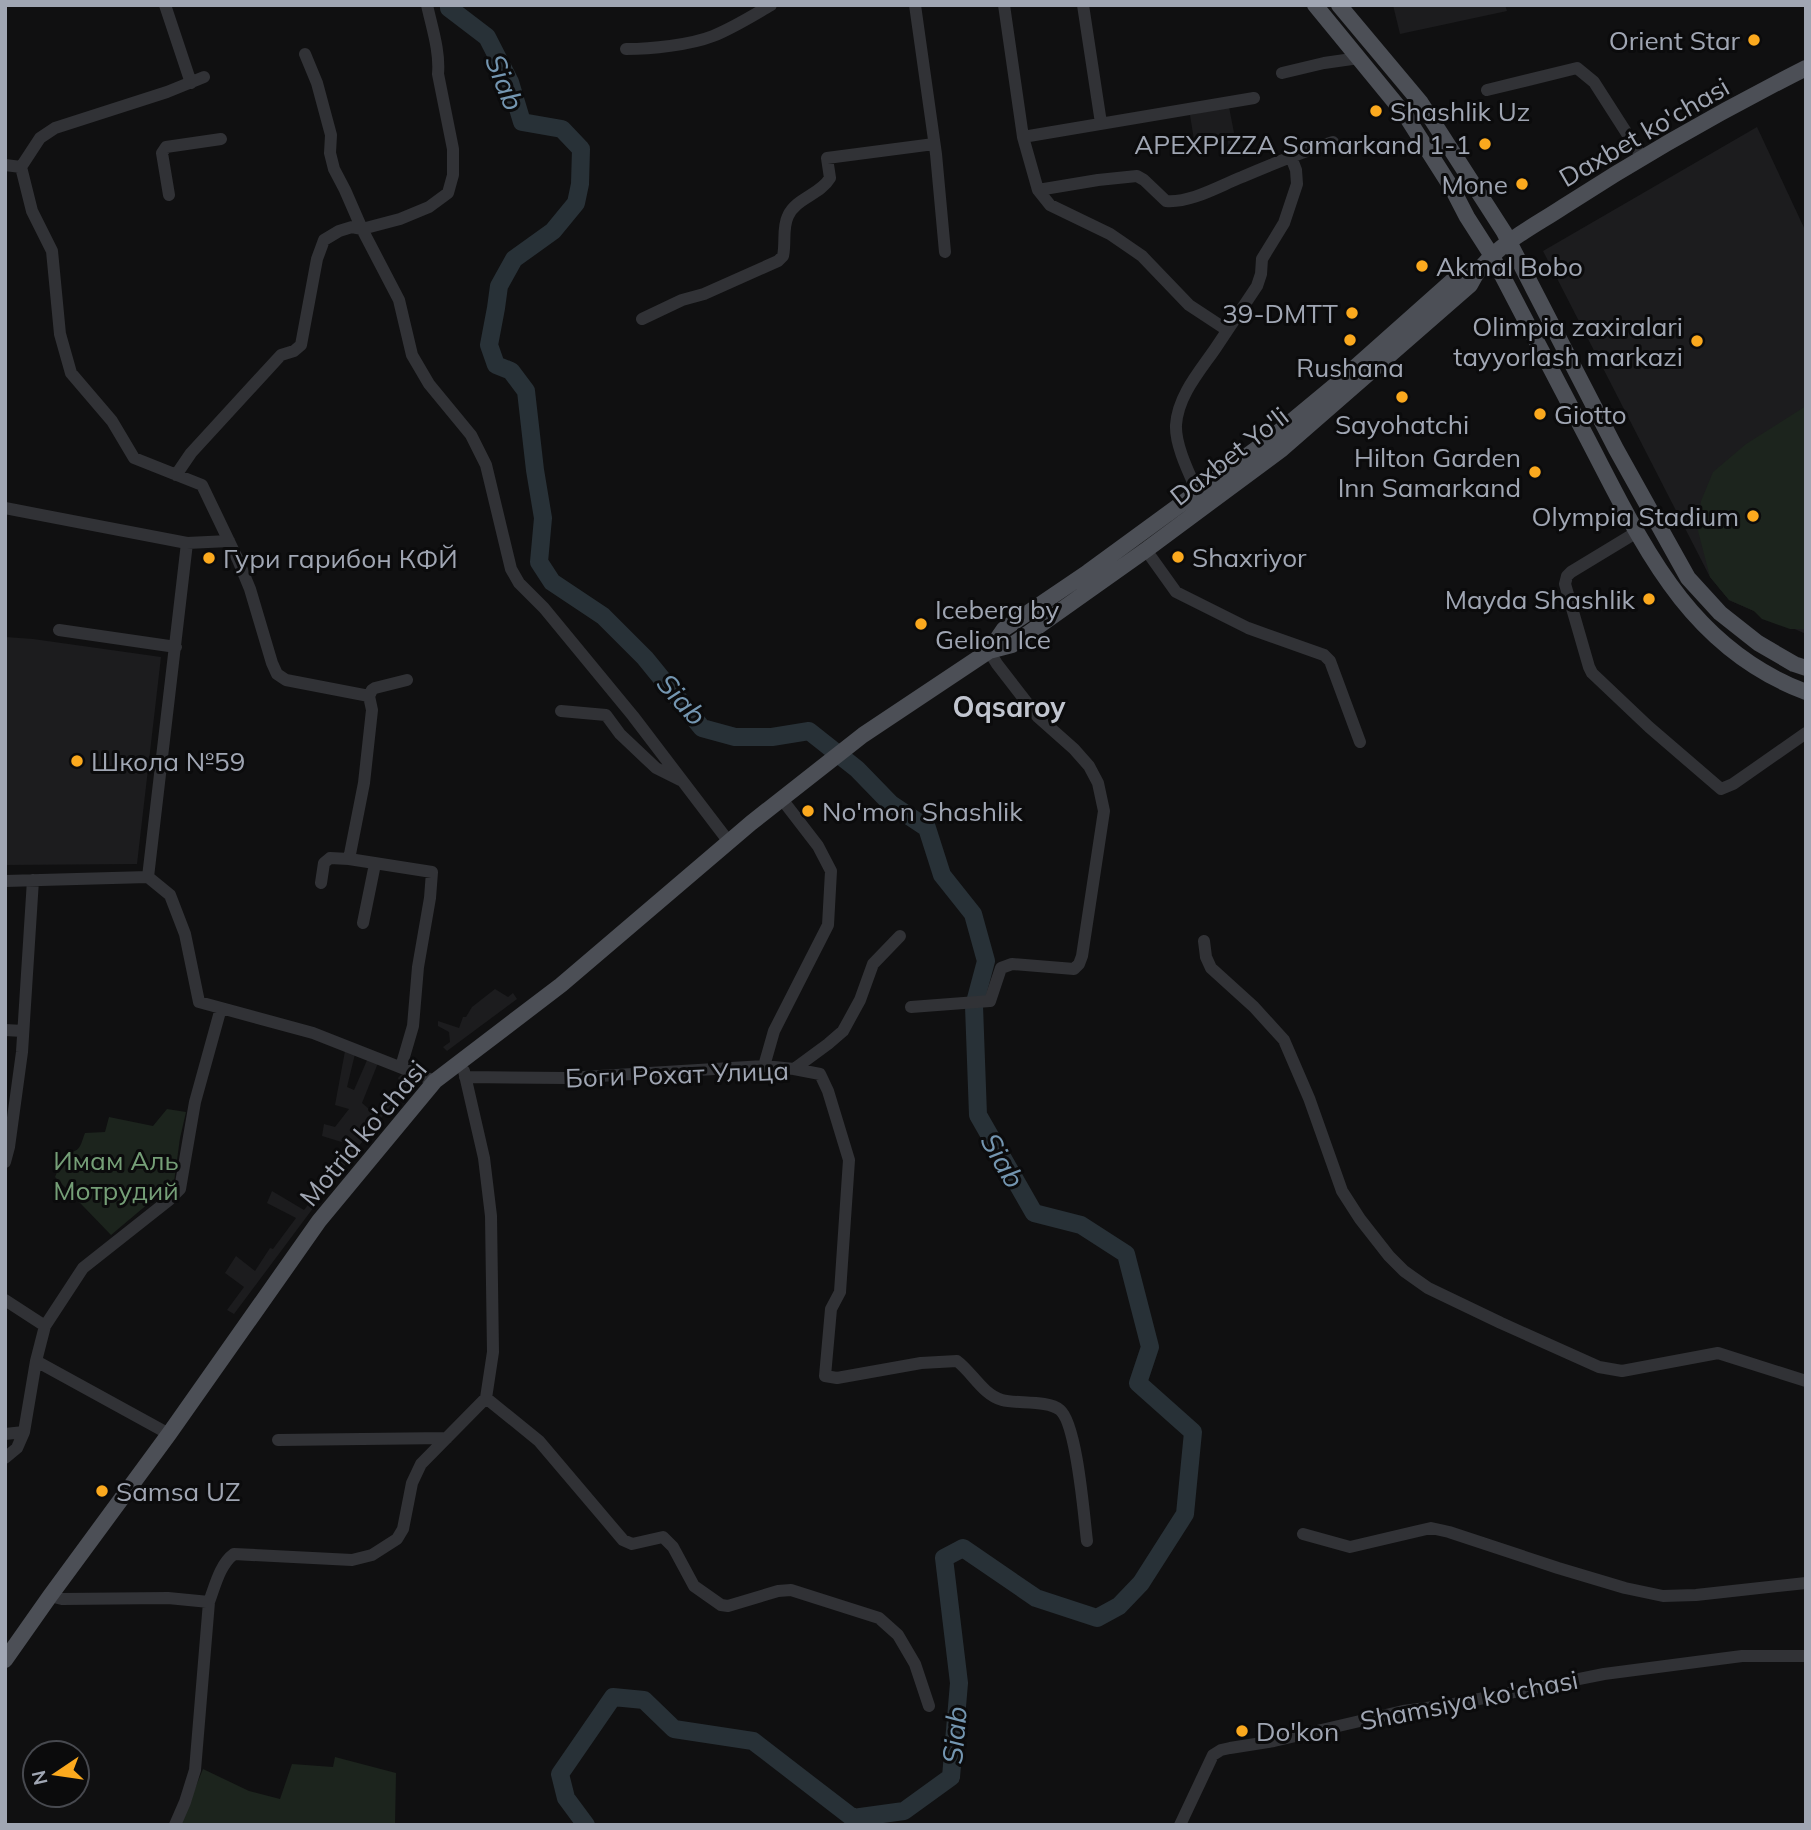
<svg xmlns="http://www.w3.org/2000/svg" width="1811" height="1830" font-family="Mulish,sans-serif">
<rect width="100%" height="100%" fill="#101011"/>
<!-- built -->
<path fill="#1c1c1e" d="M1393,5H1505L1507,11L1400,34Z
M1229,107L1237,148L1229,149L1227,134L1194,140L1190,115Z
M1757,127L1806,232V634L1729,600L1710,577L1543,251Z
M5,637L33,639L161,657L137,864L5,865Z
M495,989L508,997L513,993L517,999L447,1051L443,1047L450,1042L449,1032L438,1026V1021L459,1028L463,1017H466L472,1007Z
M345,1051L355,1054L347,1087L354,1090L368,1058L378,1063L362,1103L376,1115L401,1084L398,1078L402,1074L408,1084L358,1147L322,1136L324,1124L335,1127L349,1109L335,1105Z
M351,1149L355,1152L234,1314L227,1310L244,1287L225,1273L236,1256L255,1271L270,1248L273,1249L296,1218L267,1203L272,1191L304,1210Z"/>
<!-- green -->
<path fill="#1c241d" d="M1806,406V629H1790L1762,619L1754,611L1729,600L1710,577L1698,531L1701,501L1713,472L1746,444Z
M167,1109L186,1112L180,1138L174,1182L111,1235L55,1177L65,1153C81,1152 80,1146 85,1133L105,1132L109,1117L153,1126Z
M335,1757L396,1773L395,1825H180L203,1769L249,1791L280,1799L292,1764L333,1767Z"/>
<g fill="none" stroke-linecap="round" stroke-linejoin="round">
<!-- river -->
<path stroke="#283137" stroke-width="18" d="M449,5V8L487,37L510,82L522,122L562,129L581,149L580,184L576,203L553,231L514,259L499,286L496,308L489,345L496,365L511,371L526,391L535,470L543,518L539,562L552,582L603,616L645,658L702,728L735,737H772L809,731L857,769L891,804L927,828L942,875L973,914L986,961L974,1006L978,1115L1034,1213L1081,1225L1126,1254L1150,1347L1138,1383L1193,1432L1185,1514L1141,1583L1119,1606L1097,1618L1036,1598L963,1548L944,1558L959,1683L951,1777L904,1811L853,1818L753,1741L674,1729L644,1700L613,1697L560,1774L566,1798L586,1825"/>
<!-- minor -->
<path stroke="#313236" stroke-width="12" d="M165,5L191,83
M915,5L936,154L945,252
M1004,5L1023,137L1254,98
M1083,5L1101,123
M626,49C651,49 690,45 713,36C733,28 752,16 771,5
M305,54L317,83L331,135L330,153L334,169L345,190L362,229L399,300L412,355L429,384L471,435L486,465L511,569L519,583L544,608L633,716L729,842
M1282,73L1324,63L1359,58
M204,77L167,92L55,128L40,138L21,167L32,211L52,251L60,334L71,373L112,421L134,458L202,485L238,560L250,589L272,663L277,674L286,680L369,696L372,710L364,783L349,859L432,872L430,898L418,967L413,1026L401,1067
M1487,90L1577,68L1594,82L1642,157
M1023,137L1038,190L1098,180L1137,176L1144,180L1166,201C1191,203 1219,186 1242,177C1272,164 1302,152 1333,142
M5,165L21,167
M1038,190L1050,205L1110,234L1142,256L1189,305L1227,330
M169,195L162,153L166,147L221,139
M642,319L682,300L704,294L778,261L783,256C786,243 782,228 788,216C796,198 820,195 830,178L827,158L934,144
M176,475L191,453L281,355L294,351L301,345L317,259L324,240L339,231L352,227L362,229L400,219L429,207L448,193L453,175V149L438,74C440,51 432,28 427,5
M1197,491C1189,473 1175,445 1176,425C1178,396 1199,372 1215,349C1229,328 1243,307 1257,286L1261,274L1262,259L1284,223L1297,184L1296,170L1291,157
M5,508L187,543L229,541
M1637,532L1571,572L1567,576L1565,584L1589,667L1592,673L1649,727L1721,789L1733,784L1806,733
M1146,550L1176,592L1248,628L1324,655L1330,661L1360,742
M59,630L176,647
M369,696L372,690L375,688L407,680
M561,711L606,715L620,734L656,768L680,780
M148,877L187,543
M5,881L148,877L170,895L185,934L199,1002L313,1033L435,1081
M321,883L324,863L330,858L349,859
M363,923L375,864
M1204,941L1206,957L1211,968L1254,1007L1284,1040L1309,1098L1342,1191L1360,1219L1389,1256L1404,1271L1428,1288L1501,1323L1599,1367L1622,1371L1718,1353L1806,1381
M911,1007L990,1001L1001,968L1012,964L1074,969L1079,964L1082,956L1104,811L1098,783L1089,766L1074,749L1038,717L997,664L989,651
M5,1030L23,1031
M764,1066L774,1031L828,925L831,871L818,846L781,798
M794,1069L828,1044L843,1031L860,1000L873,964L900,936
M465,1077L567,1078L764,1066L794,1069L820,1074L828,1091L849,1160L840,1292L831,1309L825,1376L837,1378L921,1363L957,1361C972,1372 983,1395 1002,1400C1017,1404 1048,1400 1060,1410C1077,1424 1084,1517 1087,1541
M5,1162L9,1147L22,1052L33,880
M5,1300L45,1326
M36,1361L169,1434
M486,1398L539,1441L623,1540L632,1544L663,1537L673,1547L694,1586L721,1605L728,1606L778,1591L791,1590L879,1618L898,1635L915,1664L929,1706
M5,1434L24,1432
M278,1440L447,1438
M5,1458L17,1448L24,1432L36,1361L45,1326L83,1268L169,1200L180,1189L195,1102L221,1008
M1303,1534L1350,1547L1431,1528L1449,1532L1558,1568L1625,1588L1663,1596L1696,1595L1806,1583
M50,1596L62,1599L168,1598L209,1602C215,1586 220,1564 234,1554L352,1560L372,1555L397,1539L403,1529L412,1483L421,1464L486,1398L493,1352L491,1216L484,1158L464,1071
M175,1825L185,1802L195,1770L209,1602
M1180,1825L1213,1755L1221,1750L1230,1748L1274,1741L1403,1711L1449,1705L1604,1674L1742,1656H1806"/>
<!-- major -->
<path stroke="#4c4f56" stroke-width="16" d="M1315,5L1406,116L1453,190L1467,217L1492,256C1523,316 1555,376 1586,436C1641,541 1686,647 1806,692
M1339,5L1421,103L1504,232L1616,449L1688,578L1720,613L1758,643L1794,664L1806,668
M989,651L1004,629L1088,572L1270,439L1333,387L1451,282L1463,273L1476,271
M5,1660L50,1596L169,1434L319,1221L435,1081L561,985L751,823L863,735L989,651L1012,645L1146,550L1282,449L1470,285C1488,248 1530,229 1563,207C1642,156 1723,110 1806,68"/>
</g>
<!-- markers -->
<g fill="#fba91e" stroke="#0b0b0c" stroke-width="2.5">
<circle cx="1754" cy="40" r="7"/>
<circle cx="1376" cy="111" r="7"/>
<circle cx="1485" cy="144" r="7"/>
<circle cx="1522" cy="184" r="7"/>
<circle cx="1422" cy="266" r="7"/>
<circle cx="1352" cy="313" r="7"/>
<circle cx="1350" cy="340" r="7"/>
<circle cx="1697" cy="341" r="7"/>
<circle cx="1402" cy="397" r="7"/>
<circle cx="1540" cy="414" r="7"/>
<circle cx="1535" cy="472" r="7"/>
<circle cx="1753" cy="516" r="7"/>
<circle cx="1178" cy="557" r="7"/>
<circle cx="209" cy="558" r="7"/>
<circle cx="1649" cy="599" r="7"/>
<circle cx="921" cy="624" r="7"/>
<circle cx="77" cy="761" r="7"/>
<circle cx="808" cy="811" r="7"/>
<circle cx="102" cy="1491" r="7"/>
<circle cx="1242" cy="1731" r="7"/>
</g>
<g text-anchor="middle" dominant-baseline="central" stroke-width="6" stroke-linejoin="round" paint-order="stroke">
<!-- poi labels -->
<g font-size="26" fill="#a0a6b3" stroke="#0b0b0c" text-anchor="start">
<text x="1740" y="40" text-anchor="end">Orient Star</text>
<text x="1390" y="111">Shashlik Uz</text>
<text x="1471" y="144" text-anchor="end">APEXPIZZA Samarkand 1-1</text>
<text x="1508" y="184" text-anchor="end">Mone</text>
<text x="1436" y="266">Akmal Bobo</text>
<text x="1338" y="313" text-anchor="end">39-DMTT</text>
<text x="1683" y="326" text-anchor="end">Olimpia zaxiralari<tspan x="1683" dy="30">tayyorlash markazi</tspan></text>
<text x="1350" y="367" text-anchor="middle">Rushana</text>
<text x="1554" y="414">Giotto</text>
<text x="1402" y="424" text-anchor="middle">Sayohatchi</text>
<text x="1521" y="457" text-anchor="end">Hilton Garden<tspan x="1521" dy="30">Inn Samarkand</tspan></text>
<text x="1739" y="516" text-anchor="end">Olympia Stadium</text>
<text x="1192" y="557">Shaxriyor</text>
<text x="223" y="558">Гури гарибон КФЙ</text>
<text x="1635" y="599" text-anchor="end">Mayda Shashlik</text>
<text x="935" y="609">Iceberg by<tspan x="935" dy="30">Gelion Ice</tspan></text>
<text x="91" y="761">Школа №59</text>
<text x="822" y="811">No'mon Shashlik</text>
<text x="116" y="1491">Samsa UZ</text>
<text x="1256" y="1731">Do'kon</text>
</g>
<!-- street labels -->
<g font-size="26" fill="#a0a6b3" stroke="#0b0b0c">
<text transform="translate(1644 132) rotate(-30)">Daxbet ko'chasi</text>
<text transform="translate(1229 456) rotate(-38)">Daxbet Yo'li</text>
<text transform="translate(677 1074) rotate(-2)">Боги Рохат Улица</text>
<text transform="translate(363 1133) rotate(-50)">Motrid ko'chasi</text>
<text transform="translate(1469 1700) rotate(-11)">Shamsiya ko'chasi</text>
</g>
<!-- park labels -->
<g font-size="26" fill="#759f77" stroke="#0b0b0c">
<text x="116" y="1160">Имам Аль<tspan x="116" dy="30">Мотрудий</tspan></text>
</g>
<!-- water labels -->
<g font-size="28" font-style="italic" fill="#7496b1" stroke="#0b0b0c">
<text transform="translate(505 82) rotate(68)">Siab</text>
<text transform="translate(682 699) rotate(48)">Siab</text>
<text transform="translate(1003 1160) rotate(60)">Siab</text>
<text transform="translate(954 1735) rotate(-85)">Siab</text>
</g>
<!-- neighbourhood labels -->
<g font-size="28" font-weight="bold" fill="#c1c5cf" stroke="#0b0b0c">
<text x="1009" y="706">Oqsaroy</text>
</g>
</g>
<!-- border -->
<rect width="1811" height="1830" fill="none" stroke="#a0a6b3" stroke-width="14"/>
<!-- north arrow -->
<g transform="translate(56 1774) rotate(257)"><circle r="33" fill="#0b0b0c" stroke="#47494f" stroke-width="2"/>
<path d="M0-5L12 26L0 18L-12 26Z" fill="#fba91e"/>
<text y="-10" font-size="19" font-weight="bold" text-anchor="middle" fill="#a0a6b3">N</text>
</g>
</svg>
